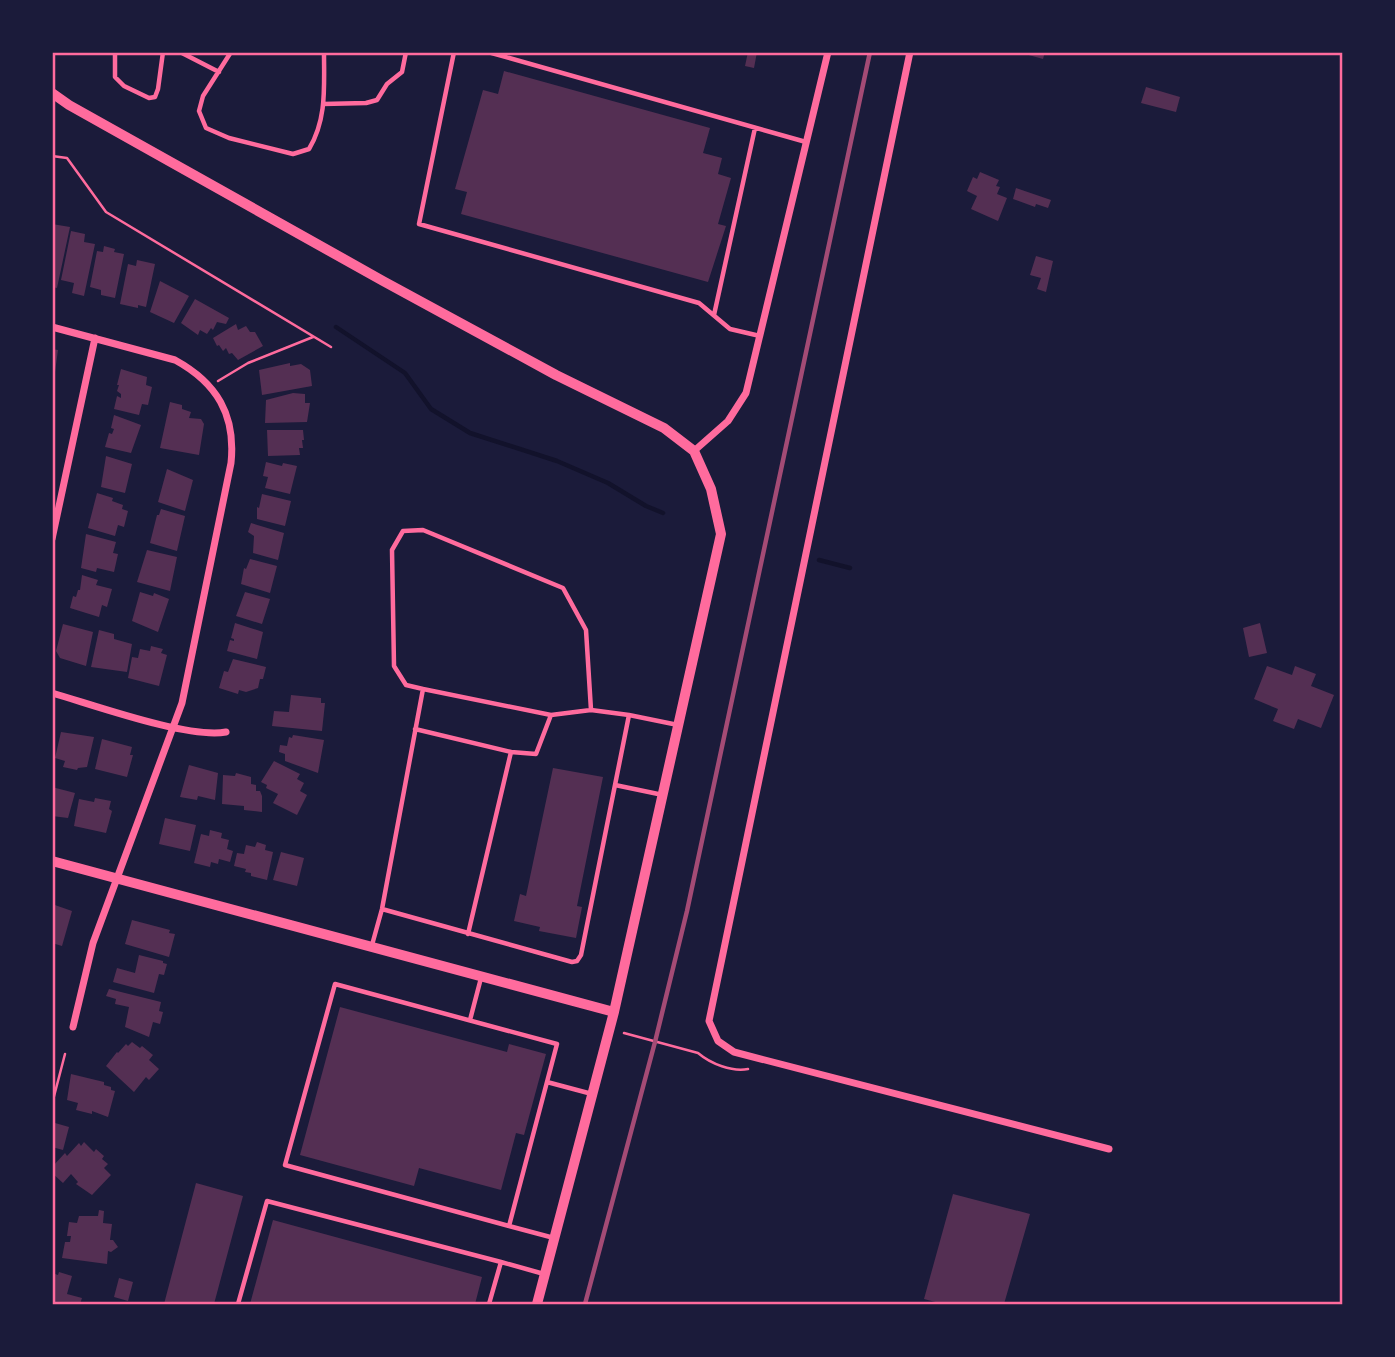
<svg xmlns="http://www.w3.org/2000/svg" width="1395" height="1357" font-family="'Noto Serif',serif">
<rect width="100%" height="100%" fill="#1b1b3a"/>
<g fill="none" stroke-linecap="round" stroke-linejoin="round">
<!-- stream -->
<path stroke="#12122b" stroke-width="4.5" d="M336,327L405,373L431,409L470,433L557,461L608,483L646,506L663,513
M819,560L850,568"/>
</g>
<!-- building -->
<path fill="#542f53" d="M748,52H757L754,68L745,66Z
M1018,52H1045L1043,59Z
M504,71L710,128L703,153L722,158L718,174L731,178L718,224L726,226L708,282L461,214L467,192L455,189L483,90L498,94Z
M1146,87L1180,97L1176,112L1141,103Z
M980,172L999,180L996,186L1000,187L997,194L1007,198L998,221L971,209L977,196L967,191L973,177L977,179Z
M1016,188L1051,200L1048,208L1036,204L1035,207L1013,199Z
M52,224L70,227L57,288L52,287Z
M71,231L85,234L84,242L95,244L84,296L72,293L74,283L61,280Z
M104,246L115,249L114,252L124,254L115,298L101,295V290L90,287L97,251L103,252Z
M1036,256L1053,261L1046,292L1037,289L1041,278L1030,275Z
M137,260L155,264L146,307L138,305V308L120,304L128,264L136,266Z
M160,281L189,296L174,323L150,312Z
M195,299L229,318L226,324L217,322L213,330L211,328L207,334L200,330L198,335L181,323Z
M236,324L238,330L246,326L250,332H255L263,346L238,360L232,353L229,354L226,348L223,351L219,345L217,346L213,338Z
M52,349L58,350L55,372L52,371Z
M290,363V366L301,364L310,370L312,386L262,395L259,370Z
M121,369L147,377L146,385L152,387L148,405L142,404L139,415L114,409L117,396L121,398V394L117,391L119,385H117Z
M293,393L305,394V403H310L307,422L265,423L266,400Z
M170,402L182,405V409L191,412L189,418L201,419L204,424L199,455L160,448Z
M114,415L141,425L131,453L105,447L109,433L112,434L114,429L111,428Z
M267,430H303L304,440H302L303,448H299L300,455L268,456Z
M106,456L132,464L125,493L101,487Z
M266,462L282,466L283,463L297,466L290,494L265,488L268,477L263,476Z
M167,469L193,480L185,511L158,502Z
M97,493L113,498L112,501L123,505L122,509L128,511L124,527L118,525L115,536L88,528Z
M262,494L291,501L285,526L257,519V507L259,508Z
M161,509L185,516L177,551L150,543L157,515H159Z
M251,523L284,533L278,560L253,553L254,536L248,532Z
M86,534L116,542L113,553L118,554L114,572L97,568L96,572L81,568Z
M147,550L177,557L170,591L137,582Z
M250,559L277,566L270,593L241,584L244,568L246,569Z
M82,575L98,580L96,585L112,589L107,607L102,605L99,617L70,608L73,596L76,597L78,590H80Z
M140,592L153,596L154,593L169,599L158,632L132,621Z
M245,592L270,599L262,624L236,616Z
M235,623L263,632L257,659L227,651L230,640L234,641V639L231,638Z
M1260,623L1267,653L1249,657L1243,628Z
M63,624L93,632L86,666L60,658L56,651Z
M99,630L114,634V639L132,644L127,672L91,667Z
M151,646L163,649L161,653L167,655L159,686L128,678L132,657L138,658L140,649L150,651Z
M233,659L266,667L263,679H260L258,688L246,692L239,690L238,694L219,688L224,671L228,672Z
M1267,666L1292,675L1295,666L1316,674L1311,686L1334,695L1321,728L1298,719L1294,729L1273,721L1278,709L1254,699Z
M291,695L321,698V703H325L322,731L272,726L274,711L289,712Z
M61,732L94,737L87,767L78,768L77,770L63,767L65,761L55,758Z
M293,735L324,740L318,773L285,761V754L279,752L280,745L287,746L289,737L292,738Z
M102,739L132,747L130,755H133L127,777L95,769Z
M274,761L300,774L297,779L304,783L300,791L307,795L297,815L273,803L278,794L266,788L267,785L261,782Z
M189,765L218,773L215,800L198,796L197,800L180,797Z
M553,768L603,777L577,906L582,907L576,938L539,931L540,927L514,921L520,894L526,896Z
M236,773L251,777V784L256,785V791H260L262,796V812L244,810V806L222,804L223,775L235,776Z
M52,787L75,793L68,818L52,816Z
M95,798L111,801L109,809L112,811L106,833L74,826L79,799L94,802Z
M165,818L196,825L190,851L159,844Z
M210,830L222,833L221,838L229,840L227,849L233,851L230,862L219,859L218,864L211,862L210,867L194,863L201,834L209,836Z
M257,842L266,845L265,850L273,852L267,880L251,876V873L245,872L246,869L234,866L237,853L244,854L246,845L255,847Z
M281,852L304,858L297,886L273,880Z
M52,904L72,911L62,946L52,943Z
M132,920L170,930L169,933L175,934L169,957L125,944Z
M139,955L163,961V963L167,964L164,975L159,974L154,993L113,982L117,968L135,973Z
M109,989L161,1002L159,1011L163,1012L160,1024L153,1022L149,1037L125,1027L129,1007L115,1004L116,999L106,996Z
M340,1007L507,1052L509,1044L546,1054L524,1135L516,1133L501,1190L419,1168L414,1186L300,1155Z
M132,1042L140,1048L142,1046L153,1055L149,1060L159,1069L149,1080L146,1077L134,1092L106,1066L117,1052L118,1053L126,1044L128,1046Z
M71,1074L104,1082V1085L111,1087V1090L115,1091L108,1117L92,1111V1114L76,1110L78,1103L67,1100Z
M55,1123L69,1127L63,1150L52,1147Z
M84,1142L94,1152L96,1149L104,1156L102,1159L108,1164L104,1168L111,1175L92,1195L76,1184L78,1182L71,1174L63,1183L52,1173V1167L65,1153L67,1156L79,1143L81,1146Z
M196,1183L243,1196L214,1304H164Z
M953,1194L1030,1214L1004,1304H943L924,1299Z
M99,1210L104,1211L103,1223L112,1224L110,1240H113L118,1247L111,1252L108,1251L107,1264L62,1258L65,1242H70L71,1236H67L69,1222L77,1223L79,1216H98Z
M273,1220L482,1277L475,1304H250Z
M59,1272L72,1276L67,1294L82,1298L80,1304H52V1273L58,1275Z
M119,1278L133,1282L128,1301L114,1297Z"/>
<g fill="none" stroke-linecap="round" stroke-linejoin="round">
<!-- path -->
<path stroke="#ff6b9d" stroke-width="2.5" d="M52,156L67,158L106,212L331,347
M218,381L248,363L313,337
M624,1033L698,1053C711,1064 732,1072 748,1069
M52,1104L65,1054"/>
<!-- service -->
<path stroke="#ff6b9d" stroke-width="4.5" d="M115,52V77L124,86L149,98L155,97L158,89L163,52
M180,52L219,72
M231,52L203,96L199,111L206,128L229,138L293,154L309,149C327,119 324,87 324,52
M454,52L419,224L699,303L730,329L760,336
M488,52L806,142
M323,104L366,103L377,100L387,84L402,72L406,52
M714,315L755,128
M423,689L406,685L394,666L392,550L403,531L423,530L563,588L586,630L591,710
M629,715L615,785L663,795
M415,729L511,752
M382,909L572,962L577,961L581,955L615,785
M468,934L511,752L536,754L551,715
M372,945L382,909L423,689L551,715L591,710L629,715L678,725
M470,1020L481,978
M547,1082L592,1094
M509,1226L557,1044L335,984L285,1165L509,1226L554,1238
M501,1262L544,1274
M238,1304L267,1201L501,1262L489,1304"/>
<!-- minor -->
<path stroke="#ff6b9d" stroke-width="7" d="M910,52L709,1021L718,1041L734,1052L1109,1149
M52,327L175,360C217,383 236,415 231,463L182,703L93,943L73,1027
M694,451L728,421L746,393L828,52
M52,539L95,338
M52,693C94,705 188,739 226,732"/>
<!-- tertiary -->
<path stroke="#ff6b9d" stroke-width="10" d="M52,93L69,105L383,281L556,375L664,428L694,451L711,489L721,534L614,1012L537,1304
M52,861L614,1012"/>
<!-- rail -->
<path stroke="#a44b75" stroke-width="4.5" d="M585,1304L655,1042L687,911L870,52"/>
</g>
<!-- border -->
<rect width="1395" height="1357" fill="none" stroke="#1b1b3a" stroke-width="108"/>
<rect x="54" y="54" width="1287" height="1249" fill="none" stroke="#ff6b9d" stroke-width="2.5"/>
</svg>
